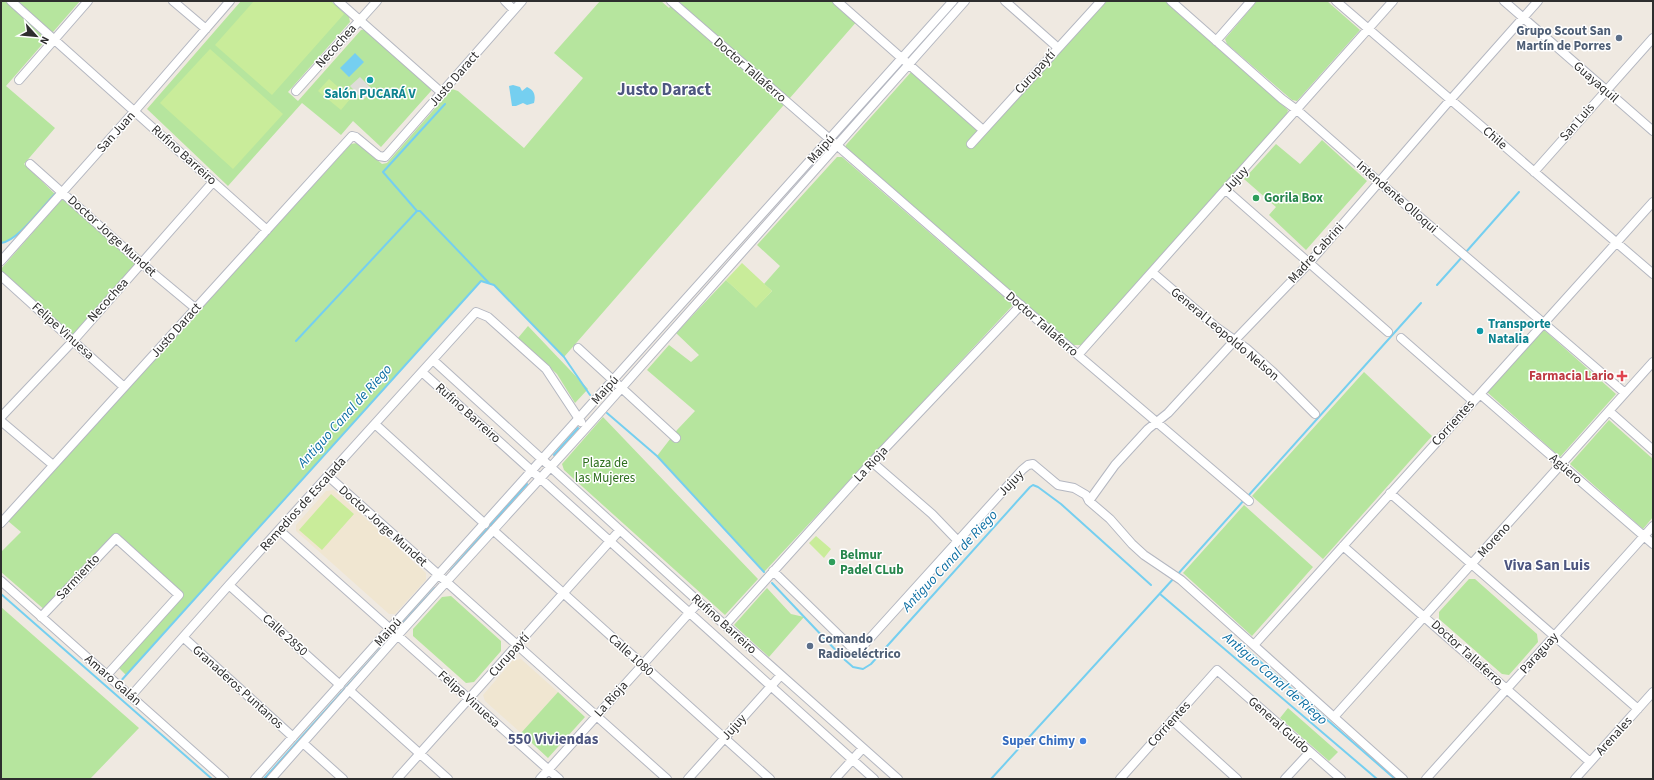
<svg xmlns="http://www.w3.org/2000/svg" width="1654" height="780" font-family="'Source Sans 3',sans-serif">
<rect width="100%" height="100%" fill="#efe9e1"/>
<!-- education -->
<path fill="#f0e6d1" d="M334,490L426,573V580L395,614H389L296,531V525L326,491Z
M521,659L558,692L521,733L485,701L483,695L513,660Z"/>
<!-- green -->
<path fill="#b6e59e" d="M1,1H80L6,86L55,128L24,164L55,194C42,207 18,241 1,243Z
M241,1H331L349,17L350,22L288,92L298,101L361,30L366,29L432,89L431,91L381,147L353,121L341,135L302,103L228,186L147,109Z
M600,1H661L669,8L675,1H837L858,20L564,357L494,285L481,281L126,675L116,665L179,595L116,538L46,611L1,572V552L21,532L8,521L351,144L357,143L382,164L387,163L452,89L458,91L524,148L583,78L554,53Z
M1107,1H1165L1288,110L1286,117L1082,345H1072L845,148L846,145L912,71L985,134Z
M1257,1H1327L1360,30L1297,101L1292,100L1227,44L1225,39Z
M1322,140L1367,181L1306,250L1269,215L1276,207L1244,179L1276,144L1300,164Z
M837,157H842L1013,305L764,572L657,456L677,430L695,411L647,370L669,345L691,362L699,355L676,333L726,280L756,307L772,291L764,284L780,266L757,245Z
M63,198L136,264L72,337L1,271V269Z
M528,326L588,389L575,403L557,374L518,338Z
M1543,329L1616,394L1560,457L1487,392Z
M1364,372L1432,436L1323,559L1252,496Z
M603,417L758,579L725,615L564,470L562,464Z
M1609,420L1653,459V517L1643,529L1570,464Z
M1244,505L1313,567L1252,636L1183,573Z
M1469,579H1475L1537,634L1538,642L1509,675L1502,674L1439,619V612Z
M767,588L791,614L804,617L769,657L734,625Z
M451,596L501,641V651L474,682L466,683L413,636V629L442,597Z
M1,607L139,728L90,779H1Z
M558,692L585,717L548,758L521,733Z
M1288,708L1338,752L1329,761L1280,718Z"/>
<!-- pitch -->
<path fill="#c9ec9a" d="M254,1H330L344,14L272,95L215,45Z
M210,49L283,114L233,169L160,103Z
M329,79L351,98L341,110L318,91Z
M742,263L772,291L756,308L726,280Z
M331,494L354,514L322,550L299,530Z
M816,536L831,549L824,558L809,543Z"/>
<!-- plaza -->
<path fill="#dfdcd8" d="M360,77L373,90L363,100L350,86Z"/>
<!-- water -->
<path fill="#75cff0" d="M355,53L364,62L349,77L340,68Z
M513,85L520,87L522,91L527,87C534,90 536,95 534,103L527,105L523,103L516,106H512L509,86Z"/>
<g fill="none" stroke-linecap="round" stroke-linejoin="round">
<!-- stream -->
<path stroke="#75cff0" stroke-width="2" d="M445,104L383,172L417,211H420L489,283
M1,243C18,241 42,207 55,194
M1466,252L1519,192
M1437,285L1463,256
M296,341L417,211
M607,413L657,456L764,572
M554,455L578,428
M1248,496L1421,303
M451,570L527,484
M1177,575L1245,499
M772,583L845,660L853,667L863,669L871,664L1030,487L1033,485L1038,487L1061,504L1151,585
M1,594L212,779
M1160,594L1377,779
M404,622L435,588
M1248,651L1395,779
M119,683L481,281L494,285L564,357L590,395
M264,779L384,645
M991,779L1174,578"/>
<!-- minor casing -->
<g stroke="#b4b7c1" stroke-width="10">
<path id="minor" d="M11,1L267,230
M173,1L206,29
M338,1L442,93
M505,1L514,10
M671,1L1078,355L1249,501
M837,1L983,130
M1005,1L1057,47
M1171,1L1282,99L1297,110L1379,182L1625,393
M1336,1L1653,274
M1504,1L1653,131
M1216,41L1251,1
M19,80L88,1
M296,91L377,1
M971,144L1101,1
M30,164L141,263L195,308
M1534,172L1653,38
M1226,190L1388,332
M1,261L132,114L230,1
M1152,272L1216,327L1246,348L1273,372L1315,414
M1,276L124,387
M1401,338L1473,401
M578,348L676,438
M1078,355L1393,1
M433,360L699,602L898,779
M422,372L874,779
M1480,394L1653,544
M1609,411L1653,450
M1,417L73,341L213,182
M1,421L53,465
M375,424L485,524
M872,462L932,514L958,541
M328,476L667,779
M1390,493L1638,709
M1089,501L1115,465L1148,429L1168,413L1235,340L1310,262L1444,107L1538,1
M1,523L352,136L356,137L379,156L385,157L522,1
M279,530L559,779
M493,530L770,779
M1343,546L1590,762
M773,571L850,646L858,649L862,647L1022,470L1028,465L1033,464L1058,485L1074,488L1086,495L1089,501L1110,519L1132,544L1144,555L1181,580L1403,779
M1,581L224,779
M229,585L340,685
M41,617L116,538L179,595L107,675
M725,625L872,462L1021,305
M183,637L293,737
M1254,645L1653,202
M349,690L448,779
M131,696L229,585L476,312L488,317L546,369L581,422
M1334,717L1653,362
M1172,720L1237,779
M303,743L343,779
M255,779L953,1
M271,779L398,635L586,428L965,1
M397,779L620,530
M540,779L699,602
M688,779L781,675
M835,779L863,748
M1120,779L1217,670L1341,779
M1285,779L1310,752
M1426,779L1653,526
M1575,779L1653,692"/>
</g>
<!-- minor -->
<use href="#minor" stroke="#fff" stroke-width="8"/>
</g>
<!-- markers -->
<g fill="#5c6f8a" stroke="#fff" stroke-width="1.5">
<circle cx="1619" cy="38" r="4"/>
<circle cx="810" cy="646" r="4"/>
</g>
<g fill="#0f9aa8" stroke="#fff" stroke-width="1.5">
<circle cx="370" cy="80" r="4"/>
<circle cx="1480" cy="331" r="4"/>
</g>
<g fill="#2e9e5b" stroke="#fff" stroke-width="1.5">
<circle cx="1256" cy="198" r="4"/>
<circle cx="832" cy="562" r="4"/>
</g>
<path fill="#e0444e" stroke="#fff" stroke-width="1.5" d="M1620 370h4v4h4v4h-4v4h-4v-4h-4v-4h4z"/>
<circle fill="#3f7fe0" stroke="#fff" stroke-width="1.5" cx="1083" cy="741" r="4"/>
<g text-anchor="middle" dominant-baseline="central" stroke-width="3" stroke-linejoin="round" paint-order="stroke">
<!-- service labels -->
<g font-size="13" font-weight="bold" fill="#4e5e75" stroke="#fff" text-anchor="end">
<text x="1611" y="31">Grupo Scout San<tspan x="1611" dy="15">Martín de Porres</tspan></text>
<text x="818" y="639" text-anchor="start">Comando<tspan x="818" dy="15">Radioeléctrico</tspan></text>
</g>
<!-- street labels -->
<g font-size="13" fill="#2e2e2e" stroke="#fff">
<text transform="translate(336 46) rotate(-48)">Necochea</text>
<text transform="translate(750 70) rotate(41)">Doctor Tallaferro</text>
<text transform="translate(1035 72) rotate(-48)">Curupaytí</text>
<text transform="translate(454 79) rotate(-49)">Justo Daract</text>
<text transform="translate(1596 82) rotate(41)">Guayaquil</text>
<text transform="translate(1577 122) rotate(-49)">San Luis</text>
<text transform="translate(116 132) rotate(-48)">San Juan</text>
<text transform="translate(1495 138) rotate(41)">Chile</text>
<text transform="translate(821 149) rotate(-48)">Maipú</text>
<text transform="translate(184 155) rotate(42)">Rufino Barreiro</text>
<text transform="translate(1236 179) rotate(-48)">Jujuy</text>
<text transform="translate(1397 197) rotate(41)">Intendente Olloqui</text>
<text transform="translate(112 236) rotate(42)">Doctor Jorge Mundet</text>
<text transform="translate(1316 253) rotate(-48)">Madre Cabrini</text>
<text transform="translate(108 300) rotate(-48)">Necochea</text>
<text transform="translate(1042 324) rotate(41)">Doctor Tallaferro</text>
<text transform="translate(176 330) rotate(-48)">Justo Daract</text>
<text transform="translate(63 331) rotate(42)">Felipe Vinuesa</text>
<text transform="translate(1225 334) rotate(40)">General Leopoldo Nelson</text>
<text transform="translate(605 390) rotate(-48)">Maipú</text>
<text transform="translate(468 413) rotate(42)">Rufino Barreiro</text>
<text transform="translate(1453 423) rotate(-48)">Corrientes</text>
<text transform="translate(871 464) rotate(-47)">La Rioja</text>
<text transform="translate(1566 469) rotate(41)">Agüero</text>
<text transform="translate(1011 483) rotate(-46)">Jujuy</text>
<text transform="translate(303 504) rotate(-48)">Remedios de Escalada</text>
<text transform="translate(383 526) rotate(42)">Doctor Jorge Mundet</text>
<text transform="translate(1494 540) rotate(-48)">Moreno</text>
<text transform="translate(78 577) rotate(-47)">Sarmiento</text>
<text transform="translate(724 624) rotate(42)">Rufino Barreiro</text>
<text transform="translate(388 632) rotate(-48)">Maipú</text>
<text transform="translate(285 635) rotate(42)">Calle 2850</text>
<text transform="translate(1467 653) rotate(42)">Doctor Tallaferro</text>
<text transform="translate(1539 653) rotate(-48)">Paraguay</text>
<text transform="translate(509 655) rotate(-48)">Curupaytí</text>
<text transform="translate(631 655) rotate(42)">Calle 1080</text>
<text transform="translate(113 680) rotate(41)">Amaro Galán</text>
<text transform="translate(238 687) rotate(42)">Granaderos Puntanos</text>
<text transform="translate(469 699) rotate(42)">Felipe Vinuesa</text>
<text transform="translate(611 699) rotate(-48)">La Rioja</text>
<text transform="translate(1169 724) rotate(-48)">Corrientes</text>
<text transform="translate(1279 725) rotate(42)">General Guido</text>
<text transform="translate(734 727) rotate(-48)">Jujuy</text>
<text transform="translate(1614 736) rotate(-48)">Arenales</text>
</g>
<!-- culture labels -->
<g font-size="13" font-weight="bold" fill="#0d838f" stroke="#fff">
<text x="370" y="94">Salón PUCARÁ V</text>
<text x="1488" y="324" text-anchor="start">Transporte<tspan x="1488" dy="15">Natalia</tspan></text>
</g>
<!-- leisure labels -->
<g font-size="13" font-weight="bold" fill="#27864d" stroke="#fff" text-anchor="start">
<text x="1264" y="198">Gorila Box</text>
<text x="840" y="555">Belmur<tspan x="840" dy="15">Padel CLub</tspan></text>
</g>
<!-- health labels -->
<g font-size="13" font-weight="bold" fill="#be3a42" stroke="#fff" text-anchor="end">
<text x="1614" y="376">Farmacia Lario</text>
</g>
<!-- park labels -->
<g font-size="13" fill="#2c6e1b" stroke="#fff">
<text x="605" y="463">Plaza de<tspan x="605" dy="15">las Mujeres</tspan></text>
</g>
<!-- shop labels -->
<g font-size="13" font-weight="bold" fill="#366cbe" stroke="#fff" text-anchor="end">
<text x="1075" y="741">Super Chimy</text>
</g>
<!-- water labels -->
<g font-size="14" font-style="italic" fill="#0d6fa3" stroke="#fff">
<text transform="translate(345 416) rotate(-48)">Antiguo Canal de Riego</text>
<text transform="translate(950 561) rotate(-47)">Antiguo Canal de Riego</text>
<text transform="translate(1275 679) rotate(41)">Antiguo Canal de Riego</text>
</g>
<!-- quarter labels -->
<g font-size="15" font-weight="bold" fill="#4d5680" stroke="#fff">
<text x="1547" y="565">Viva San Luis</text>
<text x="553" y="739">550 Viviendas</text>
</g>
<!-- district labels -->
<g font-size="17" font-weight="bold" fill="#4d5680" stroke="#fff">
<text x="664" y="90">Justo Daract</text>
</g>
</g>
<!-- border -->
<rect width="1654" height="780" fill="none" stroke="#2e2e2e" stroke-width="4"/>
<!-- north arrow -->
<g transform="translate(36 36) rotate(117)" stroke="#ffffff" stroke-width="3" paint-order="stroke">
<path d="M0-3L7 15L0 10L-7 15Z" fill="#2e2e2e"/>
<text y="-6" font-size="11" font-weight="bold" text-anchor="middle" fill="#2e2e2e">N</text>
</g>
</svg>
